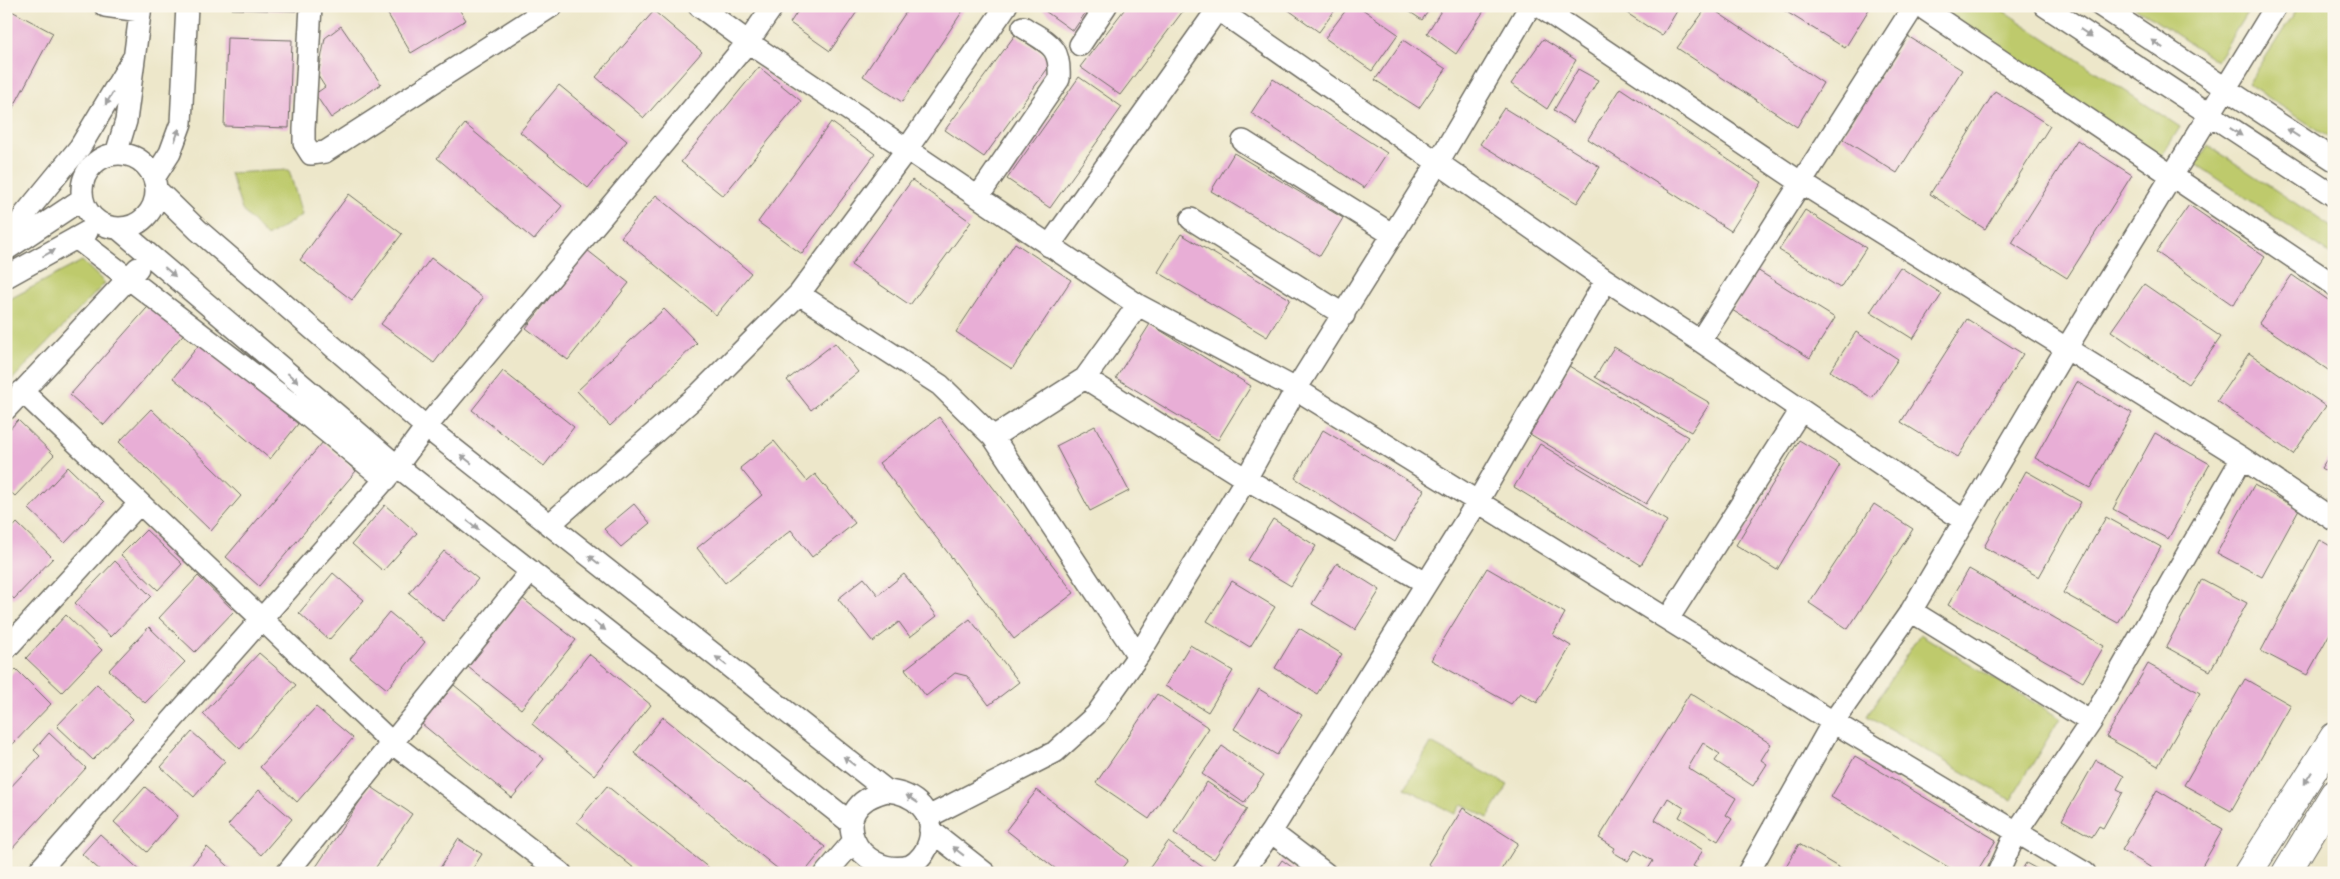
<svg xmlns="http://www.w3.org/2000/svg" width="2340" height="879" font-family="'EB Garamond',serif">
<rect width="100%" height="100%" fill="#fbf7ec"/>
<filter id="ink" filterUnits="userSpaceOnUse"><feTurbulence type="fractalNoise" baseFrequency=".02" numOctaves="2"/><feDisplacementMap in="SourceGraphic" scale="10" xChannelSelector="R" yChannelSelector="G"/><feConvolveMatrix kernelMatrix="1 2 1 2 8 2 1 2 1" color-interpolation-filters="sRGB"/></filter>
<filter id="wash" filterUnits="userSpaceOnUse"><feTurbulence type="fractalNoise" baseFrequency=".0096" numOctaves="4" result="noise"/><feDisplacementMap in="SourceGraphic" scale="20" xChannelSelector="R" yChannelSelector="G"/><feGaussianBlur stdDeviation="1.12" result="paint"/><feColorMatrix in="noise" values="0 0 0 0 0 0 0 0 0 0 0 0 0 0 0 0 0 1.4 0 .05"/><feComposite in="paint" operator="in"/></filter>
<g filter="url(#wash)">
<rect width="100%" height="100%" fill="#ede7ca"/>
<!-- green -->
<path fill="#beca6c" stroke="#747a4c" d="M1920,6H1996L2180,127L2160,159Z
M2133,6H2251L2217,61Z
M2299,6H2334V141L2248,84Z
M2208,145L2334,229V257L2196,164Z
M289,170L302,215L267,237L242,210L230,173Z
M82,261L105,283L6,386V301Z
M1920,634L2060,718L2011,800L1867,716Z
M1431,743L1508,785L1488,818L1462,804L1455,814L1405,788Z"/>
<g id="blocks">
<!-- building -->
<path fill="#e8aed6" d="M232,6H297L296,11L232,9Z
M383,6H457L466,20L411,53Z
M801,6H861L830,51L790,23Z
M910,6H966L902,102L863,76Z
M1038,6H1090L1073,31Z
M1127,6H1175L1183,11L1120,95L1080,67Z
M1283,6H1338L1319,32Z
M1349,6H1358L1398,34L1372,71L1325,38Z
M1401,6H1432L1422,20Z
M1444,6H1487L1456,54L1427,33Z
M1616,6H1680L1662,36Z
M1708,6L1823,83L1797,127L1677,48Z
M1777,6H1871L1845,48Z
M6,8L53,33L6,121Z
M654,11L702,52L644,118L596,77Z
M341,26L381,84L331,118L315,94L325,87L318,76L325,38Z
M1015,35L1053,61L984,157L945,130Z
M1906,35L1962,70L1897,173L1841,138Z
M227,38L292,40L289,128L224,126Z
M1543,39L1576,60L1547,109L1511,84Z
M1403,40L1446,69L1419,108L1375,80Z
M759,67L801,101L723,196L681,162Z
M1578,69L1598,80L1573,123L1554,110Z
M1079,77L1122,107L1050,208L1007,179Z
M1273,79L1387,153L1364,188L1251,113Z
M559,85L627,141L588,188L520,132Z
M1620,88L1762,182L1731,231L1588,139Z
M1995,91L2050,126L1985,229L1930,194Z
M1504,108L1600,167L1577,203L1480,144Z
M831,122L875,154L802,254L758,222Z
M465,124L562,206L534,240L437,158Z
M2077,140L2132,175L2067,278L2012,243Z
M1234,153L1343,218L1320,256L1211,191Z
M912,180L971,222L910,305L851,265Z
M349,194L402,234L352,300L300,260Z
M656,195L751,273L716,315L621,237Z
M2189,205L2265,257L2233,305L2156,252Z
M1805,210L1866,248L1840,288L1779,250Z
M1181,234L1290,299L1267,337L1158,272Z
M1015,243L1071,280L1012,369L956,332Z
M587,250L629,283L568,360L526,328Z
M431,258L483,298L434,363L381,324Z
M1900,267L1942,294L1913,339L1870,312Z
M1757,270L1835,318L1810,358L1732,310Z
M2292,275L2334,304V374L2259,323Z
M2144,284L2221,337L2188,384L2111,331Z
M154,300L188,329L104,425L70,395Z
M664,309L697,343L610,426L577,391Z
M1967,319L2023,354L1958,457L1901,422Z
M1150,324L1251,386L1218,440L1116,378Z
M1856,332L1898,359L1872,398L1830,371Z
M201,342L298,424L270,459L173,378Z
M835,343L858,372L811,410L787,380Z
M1614,347L1710,403L1691,432L1595,377Z
M2249,353L2326,406L2293,454L2217,401Z
M1569,366L1688,437L1646,504L1530,434Z
M503,371L574,427L544,466L472,410Z
M2077,382L2132,413L2090,488L2035,458Z
M151,409L241,496L211,531L119,442Z
M939,417L1074,593L1014,639L879,463Z
M18,420L54,455L15,496L6,488V433Z
M1095,426L1129,491L1090,511L1056,446Z
M1323,430L1424,490L1395,542L1295,478Z
M2155,433L2210,464L2168,539L2113,509Z
M1799,440L1840,465L1777,570L1736,545Z
M774,441L807,481L815,474L855,523L812,557L791,530L725,583L697,548L762,495L740,468Z
M323,442L356,471L259,586L226,557Z
M1540,444L1667,521L1641,565L1514,487Z
M2334,449V477L2321,468Z
M68,467L104,502L65,543L29,509Z
M2026,471L2081,502L2039,577L1984,547Z
M2254,485L2299,509L2262,577L2217,553Z
M634,504L650,523L621,547L604,529Z
M1874,504L1913,529L1848,629L1809,603Z
M385,505L417,533L383,571L352,544Z
M2106,517L2161,547L2118,623L2063,593Z
M1273,519L1316,546L1291,586L1248,560Z
M17,523L53,558L14,599L6,592V535Z
M146,530L182,564L158,590L121,555Z
M2320,540L2334,548V626L2307,675L2261,651Z
M444,551L478,579L443,621L409,593Z
M115,561L151,596L111,637L75,603Z
M1337,563L1380,590L1355,630L1312,604Z
M1487,568L1565,613L1553,635L1571,646L1537,703L1520,693L1511,704L1431,660Z
M1969,569L2104,646L2083,682L1948,605Z
M333,573L364,600L329,640L299,613Z
M904,574L937,616L910,637L899,622L873,642L838,599L864,578L878,595Z
M198,576L234,611L195,652L159,618Z
M2202,579L2247,603L2210,671L2166,647Z
M1232,581L1275,607L1250,647L1207,621Z
M522,598L576,640L521,709L468,667Z
M389,612L425,642L387,689L350,659Z
M66,615L102,650L62,692L26,658Z
M970,619L1019,682L989,705L967,676L955,673L926,696L905,669Z
M149,627L185,662L145,703L109,670Z
M1299,628L1342,654L1317,694L1275,668Z
M1190,645L1233,671L1208,712L1165,686Z
M259,653L296,685L240,749L203,714Z
M589,654L651,705L594,775L532,724Z
M2148,664L2200,693L2158,766L2106,737Z
M16,669L51,704L12,745L6,740V679Z
M2245,679L2291,705L2231,811L2184,785Z
M97,684L133,719L93,760L57,726Z
M454,685L544,759L512,798L422,724Z
M1259,689L1302,715L1277,755L1234,729Z
M1690,693L1771,744L1761,760L1767,764L1753,786L1715,761L1720,754L1703,743L1688,768L1736,798L1726,815L1732,819L1718,841L1679,817L1684,808L1668,798L1655,820L1703,850L1693,866L1700,870L1698,873H1654L1648,869L1653,861L1635,850L1628,861L1613,852L1615,848L1599,838Z
M1157,694L1209,728L1149,819L1096,783Z
M316,707L353,738L297,802L260,767Z
M663,717L825,847L804,873H783L634,753Z
M192,732L225,761L194,797L161,767Z
M49,733L86,768L10,851L6,848V792L40,756L34,750Z
M1222,746L1264,775L1244,803L1202,774Z
M1855,756L1996,840L1976,873H1958L1831,797Z
M2096,760L2124,776L2117,789L2123,792L2103,828L2099,826L2092,837L2062,820Z
M1207,782L1247,809L1214,859L1174,833Z
M370,786L412,814L372,873H312Z
M607,786L715,873H640L577,822Z
M145,787L178,816L147,852L114,822Z
M259,790L292,819L261,855L228,825Z
M1037,790L1128,860L1118,873H1061L1006,830Z
M2157,790L2223,829L2198,873H2160L2122,850Z
M1463,808L1518,843L1499,873H1442L1428,864Z
M100,834L122,854L143,873H103L82,854Z
M458,839L482,854L470,873H437Z
M1168,842L1208,871L1206,873H1146Z
M1799,844L1848,873H1782Z
M207,847L236,873H185Z
M1282,860L1300,873H1273Z
M2026,863L2044,873H2020Z"/>
</g>
</g>
<g filter="url(#ink)">
<use href="#blocks" fill-opacity="0" stroke="#6f6d63" stroke-width="1"/>
<g fill="none" stroke-linecap="round" stroke-linejoin="round">
<!-- minor casing -->
<g stroke="#6f6d63" stroke-width="24">
<path id="minor" d="M105,6L140,11
M311,6L304,129V143L311,154L325,152L552,6
M699,6L748,42L1138,305L1296,389L1833,722L2085,873
M1213,6L1606,280L1700,341L1963,520
M1539,6L1800,182L2242,458L2334,520
M1920,6L2334,285
M2045,6L2334,196
M2101,6L2334,160
M1080,45L1106,6
M1243,141L1393,235
M82 191a37 37 0 1 1 74 0a37 37 0 1 1-74 0Z
M116,154L126,121L141,6
M154,178L170,153L181,123L187,6
M157,190L198,230L426,427L887,791C914,793 937,813 929,842C926,852 919,861 910,866C858,879 820,807 887,791
M978,197L1059,79C1061,45 1049,44 1023,27
M1191,219L1344,315
M119,229L397,466L851,823
M76,238L305,414L386,480
M6,246L25,214L80,147L134,57
M1049,246L1217,10
M7,249L82,199
M6,277L87,232
M799,294L940,385L993,437L1138,656
M1700,341L1914,6
M1085,378L1138,305
M22,391L392,743L561,873
M6,409L138,268
M993,437L1085,378L1246,479L1426,583
M549,525L699,394L799,294L907,149L1006,6
M1911,611L2091,722
M1668,619L1801,410
M6,649L139,504
M928,817L1055,752L1096,715L1138,656L1246,479L1296,389L1437,164L1530,6
M930,830L985,873
M1271,832L1325,873
M37,873L397,466L426,427L748,42L773,6
M287,873L531,571
M826,873L852,843
M1242,873L1271,832L1478,501L1606,280
M1748,873L1833,722L1911,611L2066,349L2276,6
M1998,873L2016,833L2091,722L2242,458"/>
</g>
<!-- major casing -->
<g stroke="#6f6d63" stroke-width="30">
<path id="major" d="M2248,873L2334,737
M2286,873L2334,794"/>
</g>
<!-- minor -->
<use href="#minor" stroke="#fff" stroke-width="21"/>
<!-- major -->
<use href="#major" stroke="#fff" stroke-width="28"/>
</g>
<!-- one-way arrows -->
<defs><path id="oneway-solid" d="M-6-.8H1V-3.2L6.5 0L1 3.2V.8H-6Z" transform="scale(1.25)"/></defs>
<g fill="#a0a0a0">
<use href="#oneway-solid" transform="translate(2086 33) rotate(33)"/>
<use href="#oneway-solid" transform="translate(2157 44) rotate(-146)"/>
<use href="#oneway-solid" transform="translate(109 99) rotate(121)"/>
<use href="#oneway-solid" transform="translate(2236 132) rotate(33)"/>
<use href="#oneway-solid" transform="translate(2293 133) rotate(-147)"/>
<use href="#oneway-solid" transform="translate(177 135) rotate(-70)"/>
<use href="#oneway-solid" transform="translate(49 253) rotate(-29)"/>
<use href="#oneway-solid" transform="translate(170 272) rotate(41)"/>
<use href="#oneway-solid" transform="translate(293 378) rotate(41)"/>
<use href="#oneway-solid" transform="translate(466 459) rotate(-142)"/>
<use href="#oneway-solid" transform="translate(473 525) rotate(38)"/>
<use href="#oneway-solid" transform="translate(594 560) rotate(-142)"/>
<use href="#oneway-solid" transform="translate(600 626) rotate(38)"/>
<use href="#oneway-solid" transform="translate(721 661) rotate(-142)"/>
<use href="#oneway-solid" transform="translate(849 761) rotate(-142)"/>
<use href="#oneway-solid" transform="translate(2308 778) rotate(122)"/>
<use href="#oneway-solid" transform="translate(912 799) rotate(-146)"/>
<use href="#oneway-solid" transform="translate(958 851) rotate(-142)"/>
</g>
</g>
<!-- margin -->
<rect width="2340" height="879" fill="none" stroke="#fbf7ec" stroke-width="25"/>
</svg>
